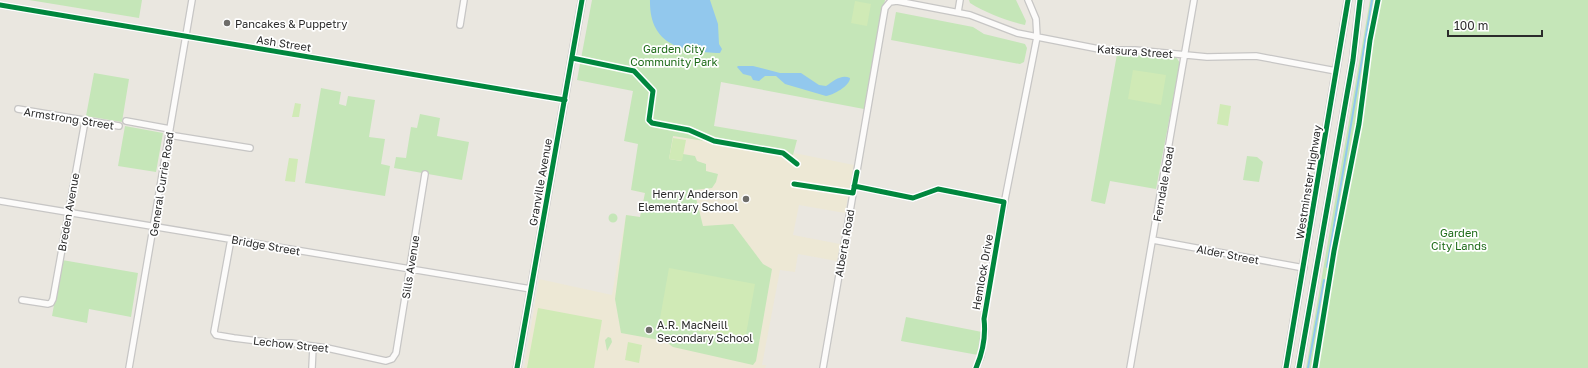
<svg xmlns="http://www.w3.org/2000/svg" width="1588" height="368" font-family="'Golos Text',sans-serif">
<rect width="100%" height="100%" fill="#eae7e0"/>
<!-- education -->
<path fill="#ede8d5" d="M641,130L793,155L794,153L854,165L845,213L799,205L793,235L840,244L837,261L798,254L795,272L780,270L762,365H766L765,368H524L539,279L612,295L626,215L640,217L645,193L631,190Z"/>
<!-- green -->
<path fill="#c5e6b8" d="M29,0H142L139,18Z
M592,0H885L864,109L721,82L714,126L797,140L793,155L673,136L669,159L681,161L683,154L695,156L697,161L706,164V171L718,174L716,182L712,188L694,190L703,226L733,224L763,264L772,269L756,361L753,365L673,347L665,341L621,333L615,299L626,215L640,217L645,193L631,190L638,144L624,141L633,91L577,80Z
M969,0H1016L1026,21L1025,25C1007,21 986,13 970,3Z
M1370,0H1588V368H1306Z
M896,12L973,27L984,34L1025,44L1027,48L1024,62L1020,64L891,40Z
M1117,54L1176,57L1180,63L1156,189L1110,181L1105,204L1091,201Z
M94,73L129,79L122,122L86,116Z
M321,88L341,92L339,104L346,106L348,96L375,100L369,137L385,139L381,164L390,166L385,196L305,183Z
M420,114L440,118L437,136L469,142L462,180L394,168L396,157L406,158L411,127L417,128Z
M125,126L163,133L156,172L118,166Z
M1247,156L1257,157L1263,162L1259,182L1243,180Z
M608.5 218a4.5 4.5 0 1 1 9 0a4.5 4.5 0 1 1-9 0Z
M62,260L138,273L131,317L89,309L87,323L52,316Z
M906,317L982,332L978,355L901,341Z
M608,337L611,338L612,342L607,351L605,340Z"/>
<!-- pitch -->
<path fill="#d0eab6" d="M855,1L871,4L867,26L851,23Z
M1133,70L1166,75L1161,105L1128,99Z
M295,103L301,104L299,117H292Z
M1220,104L1231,106L1228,126L1217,124Z
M673,138L686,140L682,161L669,159Z
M289,158L298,159L295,182L285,181Z
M669,268L755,284L745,340L659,324Z
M538,308L602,320L594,368H527Z
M628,342L642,345L639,363L625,360Z"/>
<!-- water -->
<path fill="#92c8ed" d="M650,0H710L718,24L719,44L722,49L720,53C682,52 649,45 650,0Z
M738,66H753L780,73H801L819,85L826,86C834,81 841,74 850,78C850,86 833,95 826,96L785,84L776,76H765L759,81L753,80L751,76L743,74L737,67Z"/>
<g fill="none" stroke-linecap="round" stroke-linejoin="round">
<!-- stream -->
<path stroke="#92c8ed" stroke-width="2" d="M1327,267L1372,0
M1308,368L1324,280"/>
<!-- minor casing -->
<g stroke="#c7c6c5" stroke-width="8">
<path id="minor" d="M0,5L565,100
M958,12L960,0
M460,25L464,0
M18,109L119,126
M126,121L170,129
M169,135L250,148
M854,186L913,198L938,189L1004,202
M0,201L531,289
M231,239L214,332L216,335L234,338L274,343H291L327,348L386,361L392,359L396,353L425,174
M1153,240L1304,268
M22,300L48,304L51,303L53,299L85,121
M129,368L192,0
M312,368L313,347
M823,368L885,8L890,2L897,1L970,15L1017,33L1104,50H1135L1207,57L1256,56L1336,71
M976,368L981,356L985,331L984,319L994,255L1037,37L1036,19L1028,0
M1130,368L1194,0"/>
</g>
<!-- tertiary casing -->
<g stroke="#c7c6c5" stroke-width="9">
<path id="tertiary" d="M517,368L582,0"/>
</g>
<!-- secondary casing -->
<g stroke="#c7c6c5" stroke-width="9">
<path id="secondary" d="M1286,368L1348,0
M1299,368L1353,60L1360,0"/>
</g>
<!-- minor -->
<use href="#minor" stroke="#fcfbfa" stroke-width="5.5"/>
<!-- tertiary -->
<use href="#tertiary" stroke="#fcfbfa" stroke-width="7"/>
<!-- secondary -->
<use href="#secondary" stroke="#fcfbfa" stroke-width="7"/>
<!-- cycleway casing -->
<g stroke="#fff" stroke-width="8">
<path id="cycleway" d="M0,5L565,100
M572,58L634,71L653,91L649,120L652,123L689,130L714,141L783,153L797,164
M794,184L853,193L857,172
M854,186L913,198L938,189L1004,202L984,319C986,336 983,352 976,368
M517,368L582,0
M1286,368L1348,0
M1299,368L1353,60L1360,0
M1315,368L1334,251L1359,124L1370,40L1378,0"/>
</g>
<!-- cycleway -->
<use href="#cycleway" stroke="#00873e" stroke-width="5"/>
</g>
<!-- markers -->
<g fill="#6e6d6a" stroke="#fff" stroke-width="1.5">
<circle cx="227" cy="23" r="4"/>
<circle cx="746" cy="199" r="4"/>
<circle cx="649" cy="330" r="4"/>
</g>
<g text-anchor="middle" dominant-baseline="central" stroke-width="3.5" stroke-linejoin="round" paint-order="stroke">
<!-- poi labels -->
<g font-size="11" fill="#2b2b2b" stroke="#fff" text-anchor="start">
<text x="235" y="23">Pancakes &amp; Puppetry</text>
<text x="738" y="193" text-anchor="end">Henry Anderson<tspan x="738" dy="13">Elementary School</tspan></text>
<text x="657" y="324">A.R. MacNeill<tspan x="657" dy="13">Secondary School</tspan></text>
</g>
<!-- street labels -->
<g font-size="11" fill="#2b2b2b" stroke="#fff">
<text transform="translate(284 43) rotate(9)">Ash Street</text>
<text transform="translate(1135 51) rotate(4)">Katsura Street</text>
<text transform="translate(69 118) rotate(9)">Armstrong Street</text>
<text transform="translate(540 182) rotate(-80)">Granville Avenue</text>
<text transform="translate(1308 182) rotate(-81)">Westminster Highway</text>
<text transform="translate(161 184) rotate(-81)">General Currie Road</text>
<text transform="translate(1163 184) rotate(-80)">Ferndale Road</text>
<text transform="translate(68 212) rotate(-80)">Breden Avenue</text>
<text transform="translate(844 243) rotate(-80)">Alberta Road</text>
<text transform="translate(266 245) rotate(10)">Bridge Street</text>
<text transform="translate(1228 254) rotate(11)">Alder Street</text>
<text transform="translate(410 267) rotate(-81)">Sills Avenue</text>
<text transform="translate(982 272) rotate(-80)">Hemlock Drive</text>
<text transform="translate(291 344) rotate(6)">Lechow Street</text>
</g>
<!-- park labels -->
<g font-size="11" fill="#1d6b18" stroke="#fff">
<text x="674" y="48">Garden City<tspan x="674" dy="13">Community Park</tspan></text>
<text x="1459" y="232">Garden<tspan x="1459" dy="13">City Lands</tspan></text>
</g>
</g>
<!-- scale -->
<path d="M1448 30v6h94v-6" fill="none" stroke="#2b2b2b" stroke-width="2"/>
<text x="1454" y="30" font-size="12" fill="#2b2b2b" stroke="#ffffff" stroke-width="3" paint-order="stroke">100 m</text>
</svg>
